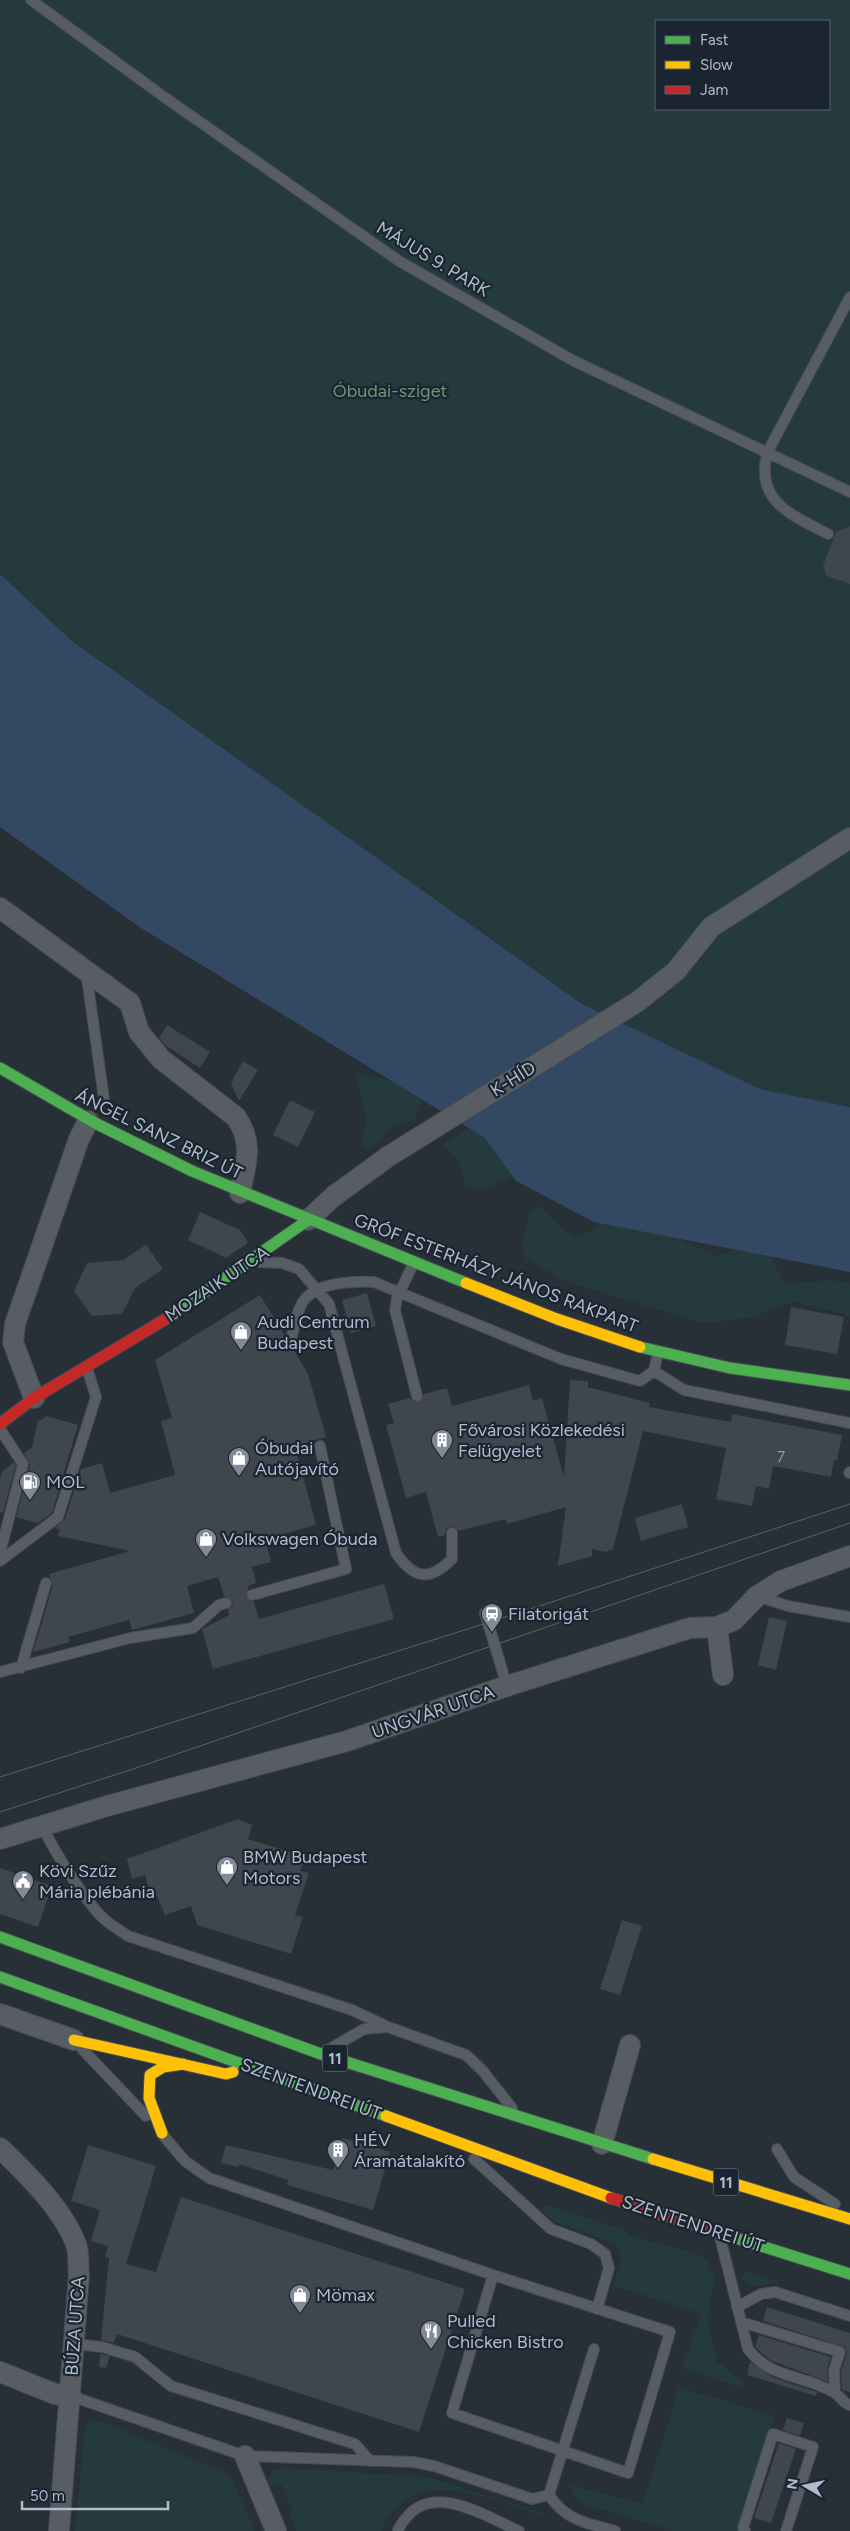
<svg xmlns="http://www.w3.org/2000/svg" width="850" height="2531" font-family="Figtree,sans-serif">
<rect width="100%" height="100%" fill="#272f37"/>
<!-- green -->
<path fill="#243a3d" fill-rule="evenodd" d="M0,0H850V1107L759,1089L582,1004L72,641L0,574ZM656,21H829V109H656Z
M356,1074L408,1083L424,1098L414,1120L392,1127L376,1145L369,1149L361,1146L366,1121Z
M478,1124L518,1165L510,1178L481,1190L465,1186L460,1162L443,1144Z
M540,1206L562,1229L576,1237L592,1231L617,1208L649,1212L687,1243L717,1256L764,1241L784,1284L829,1280L850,1283V1316L793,1302L750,1318L703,1323L567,1282L526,1259L522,1243L531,1211Z
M546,2205L623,2229L630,2235L701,2255L708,2263L710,2271H715C716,2291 706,2296 711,2316L707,2319L718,2365L724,2364L728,2372L743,2382L742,2388L683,2368L701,2314L613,2285C618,2271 625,2259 617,2245L555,2222L541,2211Z
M745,2272H749L781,2283L752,2286L742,2279Z
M679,2387L775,2416L738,2531H673L580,2503L573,2495L571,2485L643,2504Z
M92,2421H100L222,2471L231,2477L255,2531H75L84,2435L87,2425Z
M283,2468L428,2477L543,2513V2516C489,2499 412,2461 381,2531H296L289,2515L292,2510L281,2484L266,2489L267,2479L273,2471Z"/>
<!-- water -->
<path fill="#334862" d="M0,574L72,641L582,1004L760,1089L850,1107V1272L594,1222L516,1181L485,1138L141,928L0,827Z"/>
<!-- building -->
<path fill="#3f464d" d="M850,526V584L827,576L823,566L836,532Z
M167,1025L210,1052L200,1068L165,1045L159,1038Z
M243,1061L258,1070L239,1101L231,1083Z
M290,1100L315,1112L298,1147L273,1135Z
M200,1212L240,1230L248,1243L226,1258L188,1240Z
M146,1245L163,1269L135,1288L122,1314L92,1316L74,1291L87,1263L123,1260Z
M367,1293L376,1326L351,1333L342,1300Z
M260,1295L285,1336V1342L292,1347L308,1374L326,1437L295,1446L316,1525L265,1539L271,1562L252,1567L256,1583L249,1585L246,1597L254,1602L259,1619L384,1584L394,1619L213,1669L202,1629L229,1615L228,1610L233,1604L230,1598L224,1596L218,1577L187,1586L194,1613L132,1630L129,1620L68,1637L70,1642L33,1652L53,1585L49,1574L130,1551L58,1536L60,1530L55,1528L65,1519L81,1469L102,1463L110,1493L175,1475L161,1421L172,1418L155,1360Z
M791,1307L844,1317L837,1354L785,1345Z
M570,1380L588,1381V1387L650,1403L649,1407L731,1422L732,1414L842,1435L837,1460H834L831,1477L773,1466L769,1489L756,1486L752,1506L716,1499L726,1448L643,1431L613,1549L606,1552L592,1549V1556L558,1566L566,1507L507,1524L505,1519L459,1531L452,1526L446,1529L445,1535L438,1537L426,1492L406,1498L386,1425L394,1423L388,1404L410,1398L415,1402H419L424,1394L447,1388L452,1406L529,1385L533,1401L542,1398L564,1477Z
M47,1416L78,1425L52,1513L38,1523L16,1517L30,1465L24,1453L32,1447L38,1421Z
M14,1462L16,1465L3,1513L0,1512V1480L2,1472Z
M682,1504L688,1527L641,1541L635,1518Z
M769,1617L787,1621L776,1670L758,1665Z
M238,1819L252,1825L248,1839L306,1857L300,1871L309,1873L295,1915L303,1917L291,1954L197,1925L191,1906L165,1915L156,1894L151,1895L145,1875L132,1879L127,1859Z
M0,1868L52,1886L38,1927L0,1914Z
M622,1920L642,1926L620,1995L600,1989Z
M342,2138L390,2152L373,2210L287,2185L288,2180L239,2164L238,2167L221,2163L226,2145L333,2170Z
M88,2145L156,2166L126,2264L156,2272L181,2197L465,2289L419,2432L117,2334L114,2343L101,2340L109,2258L105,2257L108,2246L91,2241L100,2210L71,2201Z
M767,2307L850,2333V2392L842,2390L841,2371L847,2354L845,2347L763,2321Z
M759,2335L831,2357L827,2368L828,2382L770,2360L755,2347Z
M100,2354L110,2356L106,2368L99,2367Z
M750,2362L774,2378L817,2392L816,2396L747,2375Z
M787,2418L804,2423L800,2436L783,2430Z
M779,2443L796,2449L771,2523L754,2518Z"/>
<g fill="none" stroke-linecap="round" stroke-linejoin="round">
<!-- lane casing -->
<g stroke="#464b52" stroke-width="12">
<path id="lane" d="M31,0L167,99L399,261L574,361L850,492
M828,534C792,515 755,502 767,453L850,297
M86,971L104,1099
M260,1262L282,1263L299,1269L329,1304L396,1553C414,1579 429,1582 452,1559V1533
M414,1262L397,1298L395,1310L417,1396
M291,1340C294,1328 297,1308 305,1299C320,1282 353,1281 374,1282L561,1359L640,1381L654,1371L658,1352
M654,1371L684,1390L850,1423
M0,1429L23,1464L0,1553
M849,1473L850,1472
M0,1561L58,1517L96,1397L87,1368
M252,1595L346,1569L320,1446
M757,1596L788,1606L850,1617
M485,1613L507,1686
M21,1668L46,1583
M0,1672L130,1638L193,1628L219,1605L226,1603
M43,1827C52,1848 86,1902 103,1918C110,1925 120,1930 128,1936L352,2010L388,2027
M82,2049L146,2116
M326,2051L364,2029L388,2027L466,2055L482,2070L512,2108
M162,2134L185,2161L209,2178L493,2275L670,2332L628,2473L452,2413L493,2275
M777,2149L794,2177L835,2204
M474,2159L551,2229L591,2244L605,2254L609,2268L597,2309
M720,2237L748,2349C770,2379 805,2375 835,2393C841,2397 843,2403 850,2405
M737,2307L761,2294L775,2292L850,2316
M741,2322L840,2352L834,2370L835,2393
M74,2344L102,2347L135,2357L171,2386L355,2444L370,2461
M71,2396L245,2456L413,2462L434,2466L532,2499L549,2495
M549,2495L594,2349
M549,2495C566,2521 587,2523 615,2531
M398,2531C399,2526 403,2522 406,2518C434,2482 487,2517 519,2531
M745,2531L743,2528L773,2434L813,2447L786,2531"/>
</g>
<!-- street casing -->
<g stroke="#464b52" stroke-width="22">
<path id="street" d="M0,908L130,1003L139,1032L161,1059L236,1117C254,1144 246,1163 240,1193
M308,1220L334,1196L389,1156L637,1002L676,971L711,927L850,838
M34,1398L13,1342L15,1324L79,1139L88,1121
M717,1627L723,1675
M0,1839L107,1806L347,1741L507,1686L690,1628L717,1627L734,1620L757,1596L781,1581L850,1556
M0,2014L74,2040
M602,2144L630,2045
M0,2148C27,2174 65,2211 77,2247C79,2256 78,2266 79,2275L59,2531
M0,2372L55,2394L71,2396
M245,2456L276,2531"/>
</g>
<!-- fast casing -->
<g stroke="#464b52" stroke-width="13">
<path id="fast" d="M0,1068L95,1123L192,1171L466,1283
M169,1317L308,1220
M640,1347L730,1368L850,1385
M0,1937L321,2054L653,2159
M0,1977L386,2116
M723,2234L850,2274"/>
</g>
<!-- slow casing -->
<g stroke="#464b52" stroke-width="13">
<path id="slow" d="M466,1283L557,1319L640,1347
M74,2040L226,2074L233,2072
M386,2116L611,2198
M162,2133L149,2098L150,2075L163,2067L183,2064
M653,2159L850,2219"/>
</g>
<!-- jam casing -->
<g stroke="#464b52" stroke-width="13">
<path id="jam" d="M0,1424L34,1398L169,1317
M611,2198L723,2234"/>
</g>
<!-- lane -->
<use href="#lane" stroke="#585d64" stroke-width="10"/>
<!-- street -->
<use href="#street" stroke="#585d64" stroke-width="20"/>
<!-- fast -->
<use href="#fast" stroke="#4caf50" stroke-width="11"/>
<!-- slow -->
<use href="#slow" stroke="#ffc107" stroke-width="11"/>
<!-- jam -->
<use href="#jam" stroke="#c62828" stroke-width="11"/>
<!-- tram -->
<path stroke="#5b6168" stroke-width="1" d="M0,1777L512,1615L850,1504
M0,1812L130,1770L850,1523"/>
</g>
<!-- icons -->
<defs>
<g id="shop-pin" transform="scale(1.125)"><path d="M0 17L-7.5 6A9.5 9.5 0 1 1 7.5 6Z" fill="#818a96" stroke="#1b2532"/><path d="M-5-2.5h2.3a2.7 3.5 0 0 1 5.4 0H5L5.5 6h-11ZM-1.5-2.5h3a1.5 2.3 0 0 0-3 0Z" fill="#fff"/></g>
<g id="building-pin" transform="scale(1.125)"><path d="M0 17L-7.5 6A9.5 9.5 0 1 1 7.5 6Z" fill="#818a96" stroke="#1b2532"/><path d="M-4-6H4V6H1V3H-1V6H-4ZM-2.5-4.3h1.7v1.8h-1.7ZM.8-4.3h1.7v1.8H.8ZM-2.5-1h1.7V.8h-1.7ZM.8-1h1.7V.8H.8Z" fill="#fff"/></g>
<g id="fuel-pin" transform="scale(1.125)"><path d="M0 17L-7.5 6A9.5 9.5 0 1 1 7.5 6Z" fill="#818a96" stroke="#1b2532"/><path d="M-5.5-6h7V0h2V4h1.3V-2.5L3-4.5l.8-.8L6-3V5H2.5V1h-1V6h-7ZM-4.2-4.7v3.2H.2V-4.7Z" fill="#fff"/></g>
<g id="station-pin" transform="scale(1.125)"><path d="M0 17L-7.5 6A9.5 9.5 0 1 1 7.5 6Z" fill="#818a96" stroke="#1b2532"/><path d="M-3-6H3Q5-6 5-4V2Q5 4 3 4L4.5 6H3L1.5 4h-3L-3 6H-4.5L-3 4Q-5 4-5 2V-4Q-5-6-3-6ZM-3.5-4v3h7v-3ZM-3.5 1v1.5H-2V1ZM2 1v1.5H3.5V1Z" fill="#fff"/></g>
<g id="civic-pin" transform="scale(1.125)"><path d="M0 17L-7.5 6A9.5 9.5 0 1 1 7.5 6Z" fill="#818a96" stroke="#1b2532"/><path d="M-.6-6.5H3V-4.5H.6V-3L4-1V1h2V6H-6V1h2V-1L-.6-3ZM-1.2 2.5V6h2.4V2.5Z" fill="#fff"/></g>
<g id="restaurant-pin" transform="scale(1.125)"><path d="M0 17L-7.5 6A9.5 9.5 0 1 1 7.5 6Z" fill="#818a96" stroke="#1b2532"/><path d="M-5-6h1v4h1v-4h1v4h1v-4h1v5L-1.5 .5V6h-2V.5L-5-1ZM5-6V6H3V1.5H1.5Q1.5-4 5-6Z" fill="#fff"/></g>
</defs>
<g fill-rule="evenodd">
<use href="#shop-pin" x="241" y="1332"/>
<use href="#building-pin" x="442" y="1440"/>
<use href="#shop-pin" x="239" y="1458"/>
<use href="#fuel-pin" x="30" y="1482"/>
<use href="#shop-pin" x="206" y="1539"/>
<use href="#station-pin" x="492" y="1614"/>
<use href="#shop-pin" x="227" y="1867"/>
<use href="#civic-pin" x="23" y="1881"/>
<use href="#building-pin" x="338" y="2150"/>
<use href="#shop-pin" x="300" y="2295"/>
<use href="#restaurant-pin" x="431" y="2331"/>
</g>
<g text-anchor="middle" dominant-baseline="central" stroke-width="4.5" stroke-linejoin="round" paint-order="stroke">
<!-- number labels -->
<g font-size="15" fill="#949eaa">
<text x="781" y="1457">7</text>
</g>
<!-- shield labels -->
<g fill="#1b2532" stroke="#848e9c" stroke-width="1">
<rect x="322.5" y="2044.5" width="25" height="27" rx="4"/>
<rect x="713.5" y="2168.5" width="25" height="27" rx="4"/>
</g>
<g font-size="16" font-weight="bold" fill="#b1bbc9">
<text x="335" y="2058">11</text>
<text x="726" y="2182">11</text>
</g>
<!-- street labels -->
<g font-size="18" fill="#b1bbc9" stroke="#1b2532">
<text transform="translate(433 259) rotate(31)">MÁJUS 9. PARK</text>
<text transform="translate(513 1079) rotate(-32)">K-HÍD</text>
<text transform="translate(159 1134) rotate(26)">ÁNGEL SANZ BRIZ ÚT</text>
<text transform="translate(496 1273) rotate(21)">GRÓF ESTERHÁZY JÁNOS RAKPART</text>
<text transform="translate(217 1284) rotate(-34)">MOZAIK UTCA</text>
<text transform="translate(433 1712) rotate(-19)">UNGVÁR UTCA</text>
<text transform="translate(311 2089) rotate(20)">SZENTENDREI ÚT</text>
<text transform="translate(693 2224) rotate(18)">SZENTENDREI ÚT</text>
<text transform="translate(75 2326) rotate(-86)">BÚZA UTCA</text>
</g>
<!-- park labels -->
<g font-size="18" fill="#669b71" stroke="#1b2532">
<text x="390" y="391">Óbudai-sziget</text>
</g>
<!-- poi labels -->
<g font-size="18" fill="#b1bbc9" stroke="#1b2532" text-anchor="start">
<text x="257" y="1322">Audi Centrum<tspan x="257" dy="21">Budapest</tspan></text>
<text x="458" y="1430">Fővárosi Közlekedési<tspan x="458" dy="21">Felügyelet</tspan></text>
<text x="255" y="1448">Óbudai<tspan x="255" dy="21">Autójavító</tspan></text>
<text x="46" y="1482">MOL</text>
<text x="222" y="1539">Volkswagen Óbuda</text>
<text x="508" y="1614">Filatorigát</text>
<text x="243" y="1857">BMW Budapest<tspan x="243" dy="21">Motors</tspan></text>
<text x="39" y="1871">Kövi Szűz<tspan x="39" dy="21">Mária plébánia</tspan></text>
<text x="354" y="2140">HÉV<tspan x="354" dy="21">Áramátalakító</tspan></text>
<text x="316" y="2295">Mömax</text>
<text x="447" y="2321">Pulled<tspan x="447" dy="21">Chicken Bistro</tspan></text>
</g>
</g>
<!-- legend -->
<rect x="655" y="20" width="175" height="90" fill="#1b2532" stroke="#57616e"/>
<rect x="665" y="36" width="25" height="8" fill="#4caf50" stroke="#57616e"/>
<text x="700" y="45" font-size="15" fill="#b1bbc9">Fast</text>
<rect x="665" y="61" width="25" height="8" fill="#ffc107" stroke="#57616e"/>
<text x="700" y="70" font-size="15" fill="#b1bbc9">Slow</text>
<rect x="665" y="86" width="25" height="8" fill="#c62828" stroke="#57616e"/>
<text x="700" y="95" font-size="15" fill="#b1bbc9">Jam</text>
<!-- north arrow -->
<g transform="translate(805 2486) rotate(279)" stroke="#1b2532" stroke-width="4" paint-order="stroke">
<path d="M0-4L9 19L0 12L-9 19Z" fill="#b1bbc9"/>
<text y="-8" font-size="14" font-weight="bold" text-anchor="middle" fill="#b1bbc9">N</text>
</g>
<!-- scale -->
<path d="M22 2501v8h146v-8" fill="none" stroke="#b1bbc9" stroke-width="2.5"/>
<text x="30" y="2501" font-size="15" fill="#b1bbc9" stroke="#1b2532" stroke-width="4" paint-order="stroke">50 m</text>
</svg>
